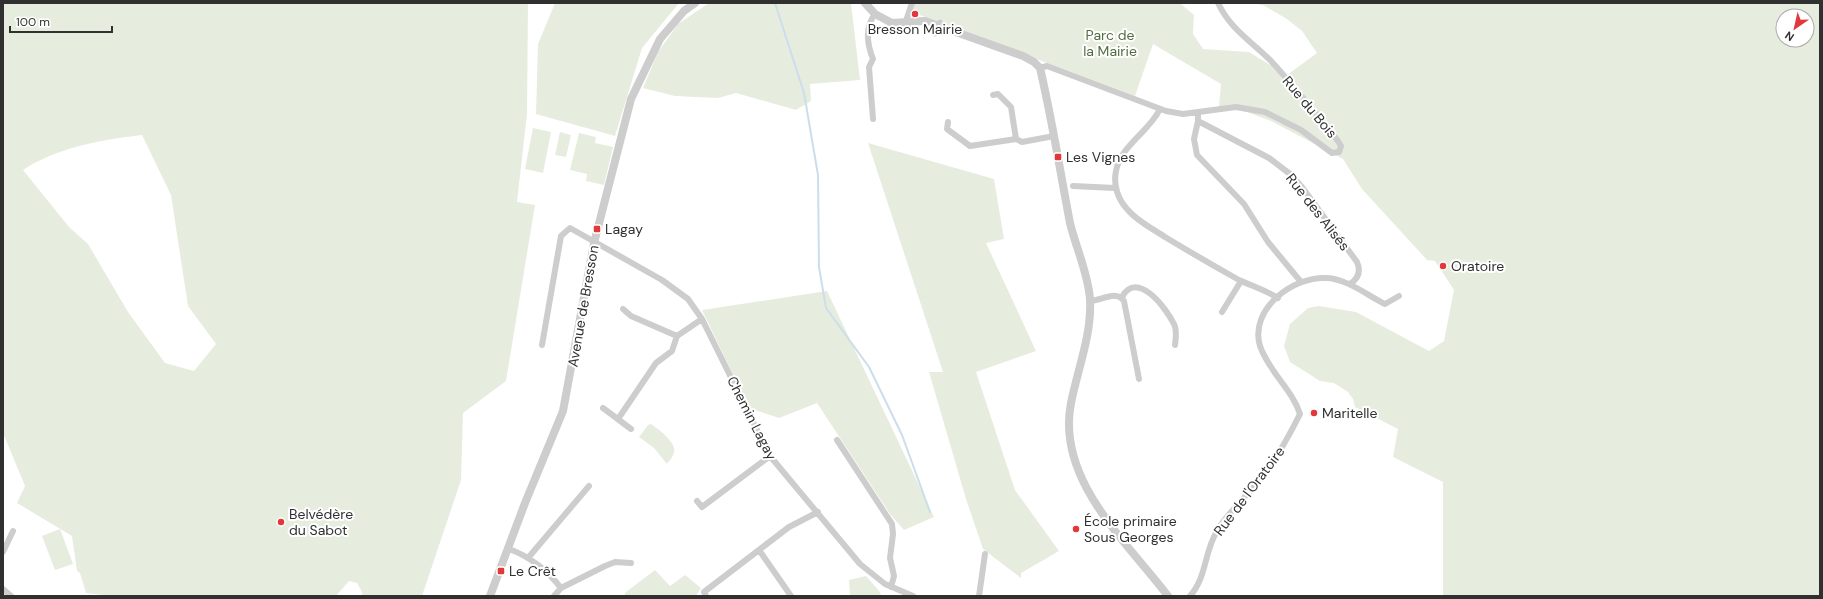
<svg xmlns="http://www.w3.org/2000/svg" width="1823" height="599" font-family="'DM Sans',sans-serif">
<rect width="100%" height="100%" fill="#fff"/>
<!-- green -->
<path fill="#e6eddf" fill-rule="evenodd" d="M3,3H528L527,114L517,202L535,205L506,381L463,413L461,480L422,596H362V592L357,583L349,581L336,596H112L86,593L80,573L77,571L72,536L17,503L25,486L3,433ZM142,135L171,195L188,306L216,344L194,371L165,363L128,312L88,244L69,227L23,170C58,147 101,140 142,135Z
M555,3H679L642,48L615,136L536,114L538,44Z
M709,3H851L860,80L810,84L811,101L796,110L736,93L718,98L675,96L643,88L658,52L678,24Z
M915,3H1180L1194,15L1193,34L1203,49L1249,52L1287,75L1317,53L1302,31L1287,19L1263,5L1247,3H1820V596H1443V482L1393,457L1398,429L1355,407L1353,399L1348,392L1334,383L1320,381L1290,362L1284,346L1290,324L1308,308L1319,306L1356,312L1429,351L1444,341L1454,290L1435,261L1427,260L1362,189L1343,159L1271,121L1247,112L1219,106L1221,84L1153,44L1135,96L912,12ZM1783,16H1807V40H1783Z
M533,128L551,132L543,173L525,169Z
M560,132L571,135L566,157L555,155Z
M579,133L596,137L595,143L613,147L604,185L586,181L587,174L570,170Z
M868,143L994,179L1004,239L986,243L1036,351L976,372L1015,490L1059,551L1021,573V578L983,549L966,499L929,372H943Z
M827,291L934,517L904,530L890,514L817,403L779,418L749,408L702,310Z
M651,424C658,429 677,442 674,453C673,457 669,461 667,464L654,448L639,437L648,425Z
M60,529L73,564L55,570L42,536Z
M655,570L670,586L685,575L701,588L696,596H624L626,592Z
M866,576L880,592L881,596H850L849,580Z"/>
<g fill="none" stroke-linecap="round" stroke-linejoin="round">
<!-- stream -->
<path stroke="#ccdeec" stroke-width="2" d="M775,3L804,93L818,175L819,267L826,308L869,367L902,435L930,512"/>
<!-- pedestrian -->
<path stroke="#cdcdcd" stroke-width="5" d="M935,34L940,22"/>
<!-- minor -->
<path stroke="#cdcdcd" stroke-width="6" d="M906,21L912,3
M1040,68L1047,66L1166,111L1183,114L1236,107L1265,112L1301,130L1332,153L1339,152L1341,146L1338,141C1316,114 1295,87 1271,61C1251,41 1231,30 1218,3
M993,95L998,94L1011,107L1016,139
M1160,109C1149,132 1121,145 1116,171C1113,185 1118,200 1128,210C1137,221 1153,229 1165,237C1190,252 1214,266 1239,280C1252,286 1265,290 1278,298
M1198,113V121L1269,158L1290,174L1302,187L1357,262C1361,271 1359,278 1350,284
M873,119L869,67L873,59C867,44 865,27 875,14
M1198,121L1194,139L1197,155L1244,204L1268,242L1301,282
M948,122L947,129L970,146L1016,139L1022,142L1054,136
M1073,186L1115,188
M1122,297C1137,269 1166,308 1174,324C1177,330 1176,338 1175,345
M1090,301C1101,301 1116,289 1124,301L1139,379
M623,309L631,316L677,336
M1222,312L1241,281
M542,345L561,236L570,228L662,280L688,299L702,319L770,456L860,564L885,584L913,596
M603,408L631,429
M618,419L656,363L672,351L677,336L702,319
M837,440L892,524L893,534L890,558L894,576L891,587
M697,501L702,507L770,456
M509,549C529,556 548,571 561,588L605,566L615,562L631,563
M759,550L791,596
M3,552L13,531
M528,558L589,486
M3,589L11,596
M554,596L561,588
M706,596L704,592L789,527L818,512
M979,596L985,554
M1190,596C1207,577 1204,552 1217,531C1228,511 1252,492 1266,472C1279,454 1290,434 1300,414C1292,389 1269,372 1260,346C1249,309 1293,276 1327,278C1347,279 1367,295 1385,304L1399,296"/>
<!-- tertiary -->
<path stroke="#cdcdcd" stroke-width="8" d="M865,3L875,14L892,23L925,21L1023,56L1034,62L1040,68C1052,119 1060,171 1070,223C1076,248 1088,273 1090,299C1092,334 1078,368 1071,403C1056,479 1126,541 1168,596
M490,596L525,503L563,411L594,243L631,99L660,39L684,11L695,3"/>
</g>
<!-- markers -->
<g fill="#e2383b" stroke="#fff" stroke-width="1.5">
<circle cx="915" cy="14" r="4"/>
<rect x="1054" y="153" width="8" height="8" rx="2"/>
<rect x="593" y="225" width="8" height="8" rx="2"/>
<circle cx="1443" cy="266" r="4"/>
<circle cx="1314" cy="413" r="4"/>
<circle cx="281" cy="522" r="4"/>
<circle cx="1076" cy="529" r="4"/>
<rect x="497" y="567" width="8" height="8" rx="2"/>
</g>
<g text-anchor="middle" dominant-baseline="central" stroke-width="4" stroke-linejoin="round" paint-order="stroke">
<!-- poi labels -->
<g font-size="14" fill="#303030" stroke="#fff" text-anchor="start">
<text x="915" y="29" text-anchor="middle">Bresson Mairie</text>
<text x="1066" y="157">Les Vignes</text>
<text x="605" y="229">Lagay</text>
<text x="1451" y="266">Oratoire</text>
<text x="1322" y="413">Maritelle</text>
<text x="289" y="514">Belvédère<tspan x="289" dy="16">du Sabot</tspan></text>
<text x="1084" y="521">École primaire<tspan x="1084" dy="16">Sous Georges</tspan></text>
<text x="509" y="571">Le Crêt</text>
</g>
<!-- park labels -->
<g font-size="14" fill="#516c3e" stroke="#fff">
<text x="1110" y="35">Parc de<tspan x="1110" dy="16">la Mairie</tspan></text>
</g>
<!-- street labels -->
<g font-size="14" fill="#303030" stroke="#fff">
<text transform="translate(1310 107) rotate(50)">Rue du Bois</text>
<text transform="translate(1318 212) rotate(52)">Rue des Alisés</text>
<text transform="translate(583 306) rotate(-80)">Avenue de Bresson</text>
<text transform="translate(752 418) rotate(63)">Chemin Lagay</text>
<text transform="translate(1249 491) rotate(-53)">Rue de l'Oratoire</text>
</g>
</g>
<!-- border -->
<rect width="1823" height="599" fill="none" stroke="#303030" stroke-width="8"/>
<!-- north arrow -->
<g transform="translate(1795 28) rotate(214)"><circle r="19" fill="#ffffff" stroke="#acacac"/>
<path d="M0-3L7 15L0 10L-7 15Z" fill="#e2383b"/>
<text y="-6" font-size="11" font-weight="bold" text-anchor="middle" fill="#303030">N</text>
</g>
<!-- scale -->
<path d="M10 26v6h102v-6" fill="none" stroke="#303030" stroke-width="2"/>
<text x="16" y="26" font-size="12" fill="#303030" stroke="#ffffff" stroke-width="3" paint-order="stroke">100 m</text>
</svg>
